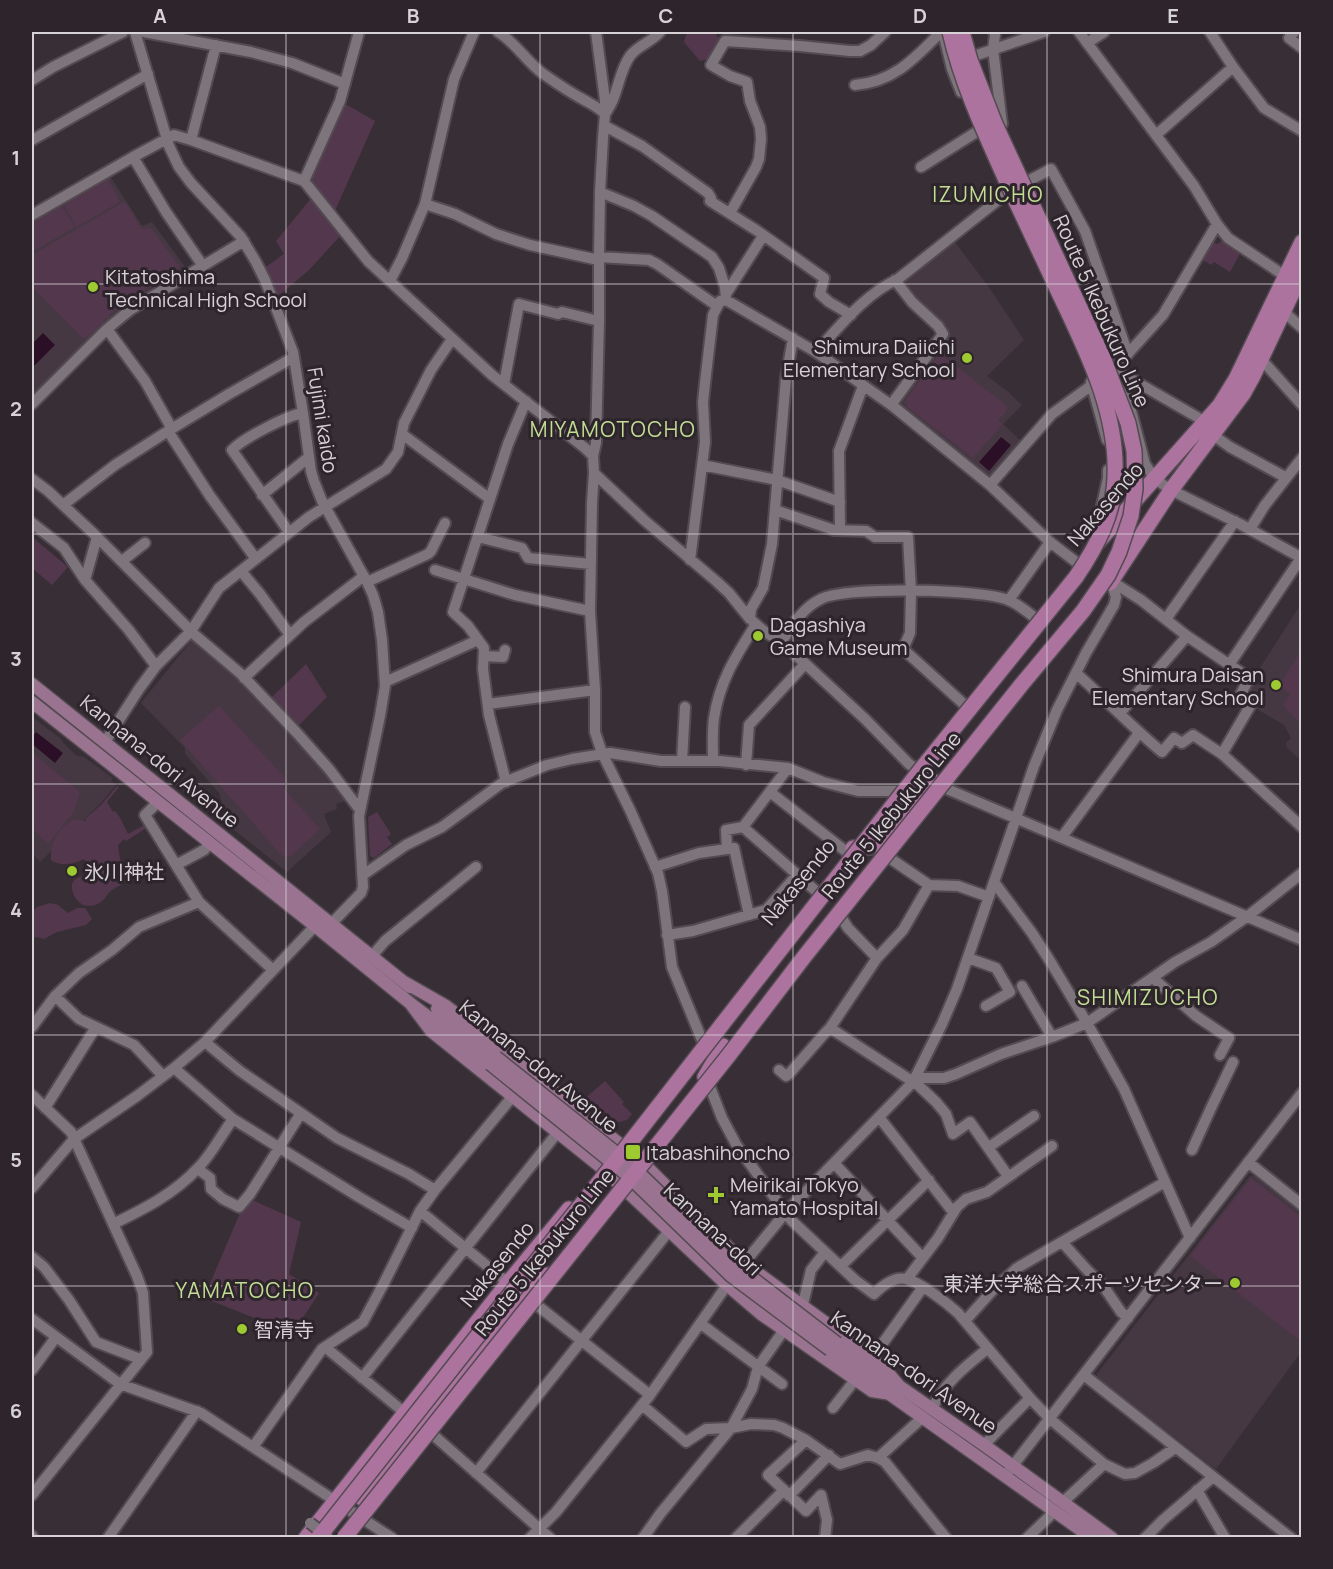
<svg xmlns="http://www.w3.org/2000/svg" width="1333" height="1569" font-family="Manrope,'Noto Sans JP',sans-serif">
<rect width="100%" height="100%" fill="#382f36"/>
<!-- built -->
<path fill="#463843" d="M110,176L142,226L152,222L186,268L121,307L32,396V221Z
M954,241L988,286L1024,340L987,376L1007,391L1022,405L1003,424L1025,445L992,478L988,479L898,406L897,401L946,333L899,283Z
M1301,604V760L1287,748L1286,743L1291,738L1284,725L1257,709L1256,706L1259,703L1258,700L1247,693L1253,679Z
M192,640L195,641L241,680L323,767L348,800L336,804L337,809L324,814L331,832L287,872L227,824L219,793L185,754V748L141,703Z
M32,717L61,739L63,743L77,756L84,757L113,778L111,781L116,785L100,804L40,862L32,853Z
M1250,1176H1254L1301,1213V1352L1216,1469L1097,1377V1374Z"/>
<!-- green -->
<path fill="#53374d" d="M687,32H717L716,35L722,41L712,58L700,61L684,42Z
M340,101L375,121L333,215L304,181Z
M108,179L120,202L76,227L64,205Z
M313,196L343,233L309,270L275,299L263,269L284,254L276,241Z
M122,203L126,204L142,229L151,228L180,267L119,306L88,337L83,338L32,287V255Z
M62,206L75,227L32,252V223Z
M1228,238L1243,248L1230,272L1214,262L1211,265L1198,257L1209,239L1217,244Z
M939,356H943L1006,405C1009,412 1002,416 998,420L1003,424L973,458L907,407L906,399L936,358Z
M32,537L68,567L52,585L32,568Z
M1301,651V724L1283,705L1290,694L1279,686Z
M306,664L327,697L297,727L271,698Z
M219,706L285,778L283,788L320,829L291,856L283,857L180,740Z
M34,754L80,792L73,813L48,844L32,828V756Z
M117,786L119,787L107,802L113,812L115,811L119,816L128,834L146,824L148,827L126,841L124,839L118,845L120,859L128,874C124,888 115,885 108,894C107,895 106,897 105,898C96,909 80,909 74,895C72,892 71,885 73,882C77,875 88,877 94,872L84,859C74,864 61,867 51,860C50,845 57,829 71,821C76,819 81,820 86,821L85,819L101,805Z
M377,812L391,834L387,837L392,844L374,858L370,856L368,817Z
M50,903L58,905L68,913L77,908H85L92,919L86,925L57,932L44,939L36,937L32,938V912L37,907Z
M605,1081L624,1102L622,1104L632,1114L627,1120L610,1124L582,1101Z
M1251,1178L1301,1217V1341L1190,1256Z
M250,1199L301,1222L289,1274L319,1293L293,1333L204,1298L242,1208Z"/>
<!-- water -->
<path fill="#2b0f26" d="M43,333L55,345L32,368V344Z
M1001,437L1011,445L989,471L979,462Z
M36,732L63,753L55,763L32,744V738Z"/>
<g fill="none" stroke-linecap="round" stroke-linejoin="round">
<!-- minor casing -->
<g stroke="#534b51" stroke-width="14">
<path id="minor" d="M144,32L251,52L292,63L345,84
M498,32C515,42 526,61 542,73C556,83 571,93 586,101C593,105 599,108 605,114
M596,32L605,100V114L603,138L600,192L599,257V321L596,443L593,456L594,473L592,502L590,611L595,690V732L602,753L630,810L658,873L662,891L672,967L702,1040
M943,32L952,69L961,92
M994,32L995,35L993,49L1002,124
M1079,32L1194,186L1217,224L1228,238L1285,276
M1210,32L1233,67L1264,108L1302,131
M1294,32L1289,38L1302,48
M1087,43L1104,32
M974,56L1044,32
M32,80L53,67L123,32
M855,85C894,82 915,58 941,32
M605,114C609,108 612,103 614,97C619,83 622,67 630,56C638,45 652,42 660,32
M605,126L642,146L708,193L711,198L710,201L756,230L824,278L820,294L829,302L851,315
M1156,135L1233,67
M32,140L148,74
M191,140L216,45
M133,157L166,212L203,266
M921,167L978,131
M304,181L340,101L359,32
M600,192L634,206L652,216L712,257L719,268L725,287L726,300
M425,204L455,214L496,234L530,245L594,259L599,257L649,260L657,264L717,306
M730,213L756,167L759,159L761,139L760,127L750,101L747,82L730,76L711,65L725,41L800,46L850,51H860L871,45L885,32
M32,215L133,157L174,135L191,140L304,181L368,261L492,375L585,448L593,456
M390,281L402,258L425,204L454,79L474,32
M726,294L763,236
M1283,311L1302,328
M107,329L145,381L172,429
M816,352C840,326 865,294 898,279L1016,186L1028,181L1051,169L1085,231L1128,354
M1261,359L1302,405
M1114,369L1197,417L1204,423
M1091,382L1107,440
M504,384L519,304L558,314L562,312L599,321
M1122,388L1130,407L1145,464L1155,479L1171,490L1240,524L1302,558
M32,404L107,329L130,310L244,241
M891,405L943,334L938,326L912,302L895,280
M402,434L490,499
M1213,435L1230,447L1285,477
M702,465L777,480L840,502
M594,473L644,520L716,581L729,593L750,619L764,631L784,644L865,719L909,764L947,789L1302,940
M32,479L48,491L93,533L195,635L241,674L297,733L329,769L360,810
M990,485L1052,414L1114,369L1163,315L1217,224
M262,495L309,457
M63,505L115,465L168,431
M775,510L834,530L866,531L875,537H908L911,591L910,633L903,649L967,707
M32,523L64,548L85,580L128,629L156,666
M1097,528L1108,478V470
M1250,529L1265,505L1302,458
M840,530L839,451L863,386
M289,532L232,450C244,438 286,416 303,413
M478,537L522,548L528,558L591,564
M256,559L210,496L168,431L229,394L294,357
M690,560L705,442L703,402L705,383L713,315L720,301L726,300L816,352L894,407L990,485L1050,542L1080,565
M122,561L145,543
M435,570L515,595L590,611
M241,571L260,594L290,635
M85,580L97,537
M1111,581L1141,600L1187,636L1249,678L1241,694L1253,701L1222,754
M367,582L428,554L431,551L445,523
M1009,600L1050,542
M750,619L751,609L763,588L772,544L786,378L793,338
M1166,619L1235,521
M781,643C792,626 802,608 821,599C845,586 982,589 1008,600C1019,604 1030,614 1039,621
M484,656L503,657L505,650
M1229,665L1301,558
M1076,673C1105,699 1132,727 1162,752L1174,738L1182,743L1193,735L1222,754L1302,827
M244,678L304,622L364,576
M385,682L478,640
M488,704L595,690
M1120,713L1187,636
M105,742L139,689L156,666L191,631L219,588L309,517L386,469L398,452L404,423L431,370L452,339
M682,761L685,707
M713,761C713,747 712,732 714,718C720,680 736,656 756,624
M746,765L749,725L805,664
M506,782L489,715L483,669L484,648L468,626L453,612L508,444L526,401
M770,792L848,853
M158,802L145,815L199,902L273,970
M743,827L817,892
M1062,837L1139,733
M727,849L726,830L743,827L788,768
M891,859L929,885
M176,865L204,850L210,843
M655,867L699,853L734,848L749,915
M363,875L406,845L442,827L502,783L547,765L572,759L610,753L661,761H720L788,768L823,782L858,791H898
M994,882L1032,933L1050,961L1087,1023L1124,1089L1190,1238
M989,897L958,886L929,885L903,930L877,958L830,1028L918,1085L936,1102L946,1114L953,1134L970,1122L1008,1176
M843,920L848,928L877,958
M667,935L693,931L766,910L797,875
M372,956L385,941L476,867
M968,958L996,968L1010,992L986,1006
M1153,978L1196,1016L1229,1038L1220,1055
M1022,986L1052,1037
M55,996L79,1019L134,1045L163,1076
M32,1027L55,996L79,973L112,950L139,927L199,902
M205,1042L240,1071L337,1138L409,1174L435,1190
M174,1068L233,1119L359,1197L412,1228
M779,1070L786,1076L789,1074L825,1033L830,1028
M913,1082L919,1078H944L956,1074L1001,1054L1052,1037L1087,1023L1175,962L1211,942L1248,916L1302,873
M710,1087L722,1118L737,1146L791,1220L855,1280L874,1294C882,1286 894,1276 906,1279C920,1282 947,1303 958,1313L1030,1398L1050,1419L1104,1464L1125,1474L1135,1473L1153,1463L1175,1448
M32,1095L71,1132L137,1276L143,1293L147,1352L32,1495
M45,1108L96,1027
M879,1117L953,1212
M989,1147L1034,1116
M1192,1150L1211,1108L1233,1062
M1248,1162L1302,1205
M834,1163L922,1257
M198,1169L210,1178L211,1189L223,1199L239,1207L250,1194L301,1113
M32,1188L74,1139L137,1096L174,1068L205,1042L315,926L331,924L361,893L363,887L359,816L380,716L385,686L382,640L378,612L373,595L367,582L322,501L314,481L311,471L303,413L293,352L265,280L256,262L241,237L191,183L179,167L169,146L135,32
M420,1211L513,1287
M113,1224C144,1209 174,1194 198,1168C211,1155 222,1134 233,1119
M1062,1242L1089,1272L1102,1284L1121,1312L1128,1318
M32,1257L44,1267L69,1300L96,1342L140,1359
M745,1262L786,1212L913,1082L942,1024L957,989L1034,766L1057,710L1086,653L1114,605L1116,597L1111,581
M841,1266L929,1180
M907,1279L938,1238L957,1207L966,1199L987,1192L1052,1146
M528,1298L650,1395
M801,1304L804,1300L811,1270L825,1252
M32,1319L120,1384L201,1413L392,1538
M965,1321L992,1291L1017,1268L1165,1182
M701,1324L782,1384
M325,1347L405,1413
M873,1357L923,1287
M32,1370L56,1337
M1084,1375L1291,1538
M362,1378L558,1132
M642,1405L686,1442L706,1429L731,1428L751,1424L774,1425L783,1428L806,1440L840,1464L868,1455L878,1458L923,1417
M833,1408L855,1380
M932,1409C944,1383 966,1366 987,1349
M431,1433L550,1538
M806,1440L768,1475L806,1511L821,1495L827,1520L825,1538
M984,1445L1030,1398
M253,1447L322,1349L363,1322L384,1283L420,1211L435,1190L513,1096
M878,1458L885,1462L946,1538
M1008,1472L1302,1093
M476,1473L669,1231
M1197,1490L1225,1538
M789,1496L829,1455
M1063,1502L1104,1464
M32,1536L33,1538
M108,1538L197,1411
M530,1538L556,1512L650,1395L727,1285
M643,1538L660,1514L731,1428L752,1389L758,1367L784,1330
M736,1538L783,1491
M1027,1538L1055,1511
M1145,1538L1163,1520L1213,1477"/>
</g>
<!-- major casing -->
<g stroke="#534b51" stroke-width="15">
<path id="major" d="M32,684L410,987
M32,702L315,926L410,1003L490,1064
M404,982L446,1006L463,1019L621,1145L646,1166L729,1248L755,1271L878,1361L900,1387
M410,1003L431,1031L602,1168L727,1285L761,1314L872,1391L891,1394
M437,1009L496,1057
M837,1343L984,1445L1112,1538
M830,1350L857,1371L1092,1538"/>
</g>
<!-- highway casing -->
<g stroke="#534b51" stroke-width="18">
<path id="highway" d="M1098,542L1220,405L1236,379L1302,242
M1110,583L1171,490L1243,394L1253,376L1302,272
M853,848L870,847L878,842L924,785L934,782
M705,1077L723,1046
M362,1498L496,1327L515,1306L547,1275
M306,1538L508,1283L569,1209"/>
</g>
<!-- minor -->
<use href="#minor" stroke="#7e747c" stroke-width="10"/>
<!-- major -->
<use href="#major" stroke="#9a7391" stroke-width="12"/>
<!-- highway -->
<use href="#highway" stroke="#ac739f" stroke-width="15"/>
<!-- minor-bridge casing -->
<g stroke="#534b51" stroke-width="14" stroke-linecap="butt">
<path id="minor-bridge" d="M310,1523L328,1537"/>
</g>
<!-- major-bridge casing -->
<g stroke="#534b51" stroke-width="15" stroke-linecap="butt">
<path id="major-bridge" d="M496,1057L628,1162L728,1259L837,1343
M490,1064L627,1175L731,1276L830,1350"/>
</g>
<!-- highway-bridge casing -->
<g stroke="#534b51" stroke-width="18" stroke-linecap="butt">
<path id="highway-bridge" d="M318,1538L611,1167L918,773L1076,577C1097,546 1114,514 1115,477C1118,413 1087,352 1060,295C1042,257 1024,218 1006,180C984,131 962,84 950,32
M344,1538L729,1055L804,957L1022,684L1083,611L1108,575L1119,552L1131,516L1135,489L1134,451L1128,423L1104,360L995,124L970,60L962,32"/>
</g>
<!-- minor-bridge -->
<use href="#minor-bridge" stroke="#7e747c" stroke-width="10"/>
<!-- major-bridge -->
<use href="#major-bridge" stroke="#9a7391" stroke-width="12"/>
<!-- highway-bridge -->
<use href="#highway-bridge" stroke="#ac739f" stroke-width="15"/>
</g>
<!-- grid -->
<path fill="none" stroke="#d7d2d6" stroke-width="1.5" stroke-opacity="0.55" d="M286,32V1538M540,32V1538M793,32V1538M1047,32V1538M32,284H1302M32,534H1302M32,784H1302M32,1035H1302M32,1286H1302"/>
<!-- markers -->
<g fill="#9dca30" stroke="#2e252c" stroke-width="2">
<circle cx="93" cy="287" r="6"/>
<circle cx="967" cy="358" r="6"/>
<circle cx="758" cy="636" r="6"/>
<circle cx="1276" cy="685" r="6"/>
<circle cx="72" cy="871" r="6"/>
<rect x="625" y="1144" width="16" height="16" rx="3"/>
<path d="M713 1186h6v6h6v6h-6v6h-6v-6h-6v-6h6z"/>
<circle cx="1235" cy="1283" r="6"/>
<circle cx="242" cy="1329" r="6"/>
</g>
<g text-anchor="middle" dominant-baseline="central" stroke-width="6" stroke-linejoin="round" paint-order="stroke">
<!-- poi labels -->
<g font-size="20" fill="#d7d2d6" stroke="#2e252c" text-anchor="start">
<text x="105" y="276">Kitatoshima<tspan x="105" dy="23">Technical High School</tspan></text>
<text x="955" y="346" text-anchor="end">Shimura Daiichi<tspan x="955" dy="23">Elementary School</tspan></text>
<text x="770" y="624">Dagashiya<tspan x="770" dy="23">Game Museum</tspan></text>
<text x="1264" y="674" text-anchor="end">Shimura Daisan<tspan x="1264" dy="23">Elementary School</tspan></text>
<text x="84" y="871">氷川神社</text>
<text x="646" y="1152">Itabashihoncho</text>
<text x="730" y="1184">Meirikai Tokyo<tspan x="730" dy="23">Yamato Hospital</tspan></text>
<text x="1223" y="1283" text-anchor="end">東洋大学総合スポーツセンター</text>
<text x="254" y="1329">智清寺</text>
</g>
<!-- street labels -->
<g font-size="20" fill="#d7d2d6" stroke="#2e252c">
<text transform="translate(1102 311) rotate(66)">Route 5 Ikebukuro Line</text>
<text transform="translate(323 420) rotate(81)">Fujimi kaido</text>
<text transform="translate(1105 504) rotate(-49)">Nakasendo</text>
<text transform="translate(160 761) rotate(39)">Kannana-dori Avenue</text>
<text transform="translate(891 815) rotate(-51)">Route 5 Ikebukuro Line</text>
<text transform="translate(798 882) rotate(-51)">Nakasendo</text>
<text transform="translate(539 1066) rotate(39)">Kannana-dori Avenue</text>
<text transform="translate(713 1229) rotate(43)">Kannana-dori</text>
<text transform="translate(544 1252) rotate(-51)">Route 5 Ikebukuro Line</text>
<text transform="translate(497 1264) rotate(-51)">Nakasendo</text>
<text transform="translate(914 1372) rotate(35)">Kannana-dori Avenue</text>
</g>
<!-- neighbourhood labels -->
<g font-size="21" letter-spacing="1.5" fill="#c2dd94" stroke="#2e252c">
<text x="988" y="194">IZUMICHO</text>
<text x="613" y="429">MIYAMOTOCHO</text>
<text x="1148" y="997">SHIMIZUCHO</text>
<text x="245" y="1290">YAMATOCHO</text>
</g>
</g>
<!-- border -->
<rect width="1333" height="1569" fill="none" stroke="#2e252c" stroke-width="66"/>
<rect x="33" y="33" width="1267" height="1503" fill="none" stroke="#d7d2d6" stroke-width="2"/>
<g font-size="20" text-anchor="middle" font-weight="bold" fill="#d7d2d6">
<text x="160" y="23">A</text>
<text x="413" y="23">B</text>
<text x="666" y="23">C</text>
<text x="920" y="23">D</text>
<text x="1173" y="23">E</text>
<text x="16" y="165">1</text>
<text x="16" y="416">2</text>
<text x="16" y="666">3</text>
<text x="16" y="917">4</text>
<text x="16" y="1167">5</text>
<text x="16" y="1418">6</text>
</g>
</svg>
